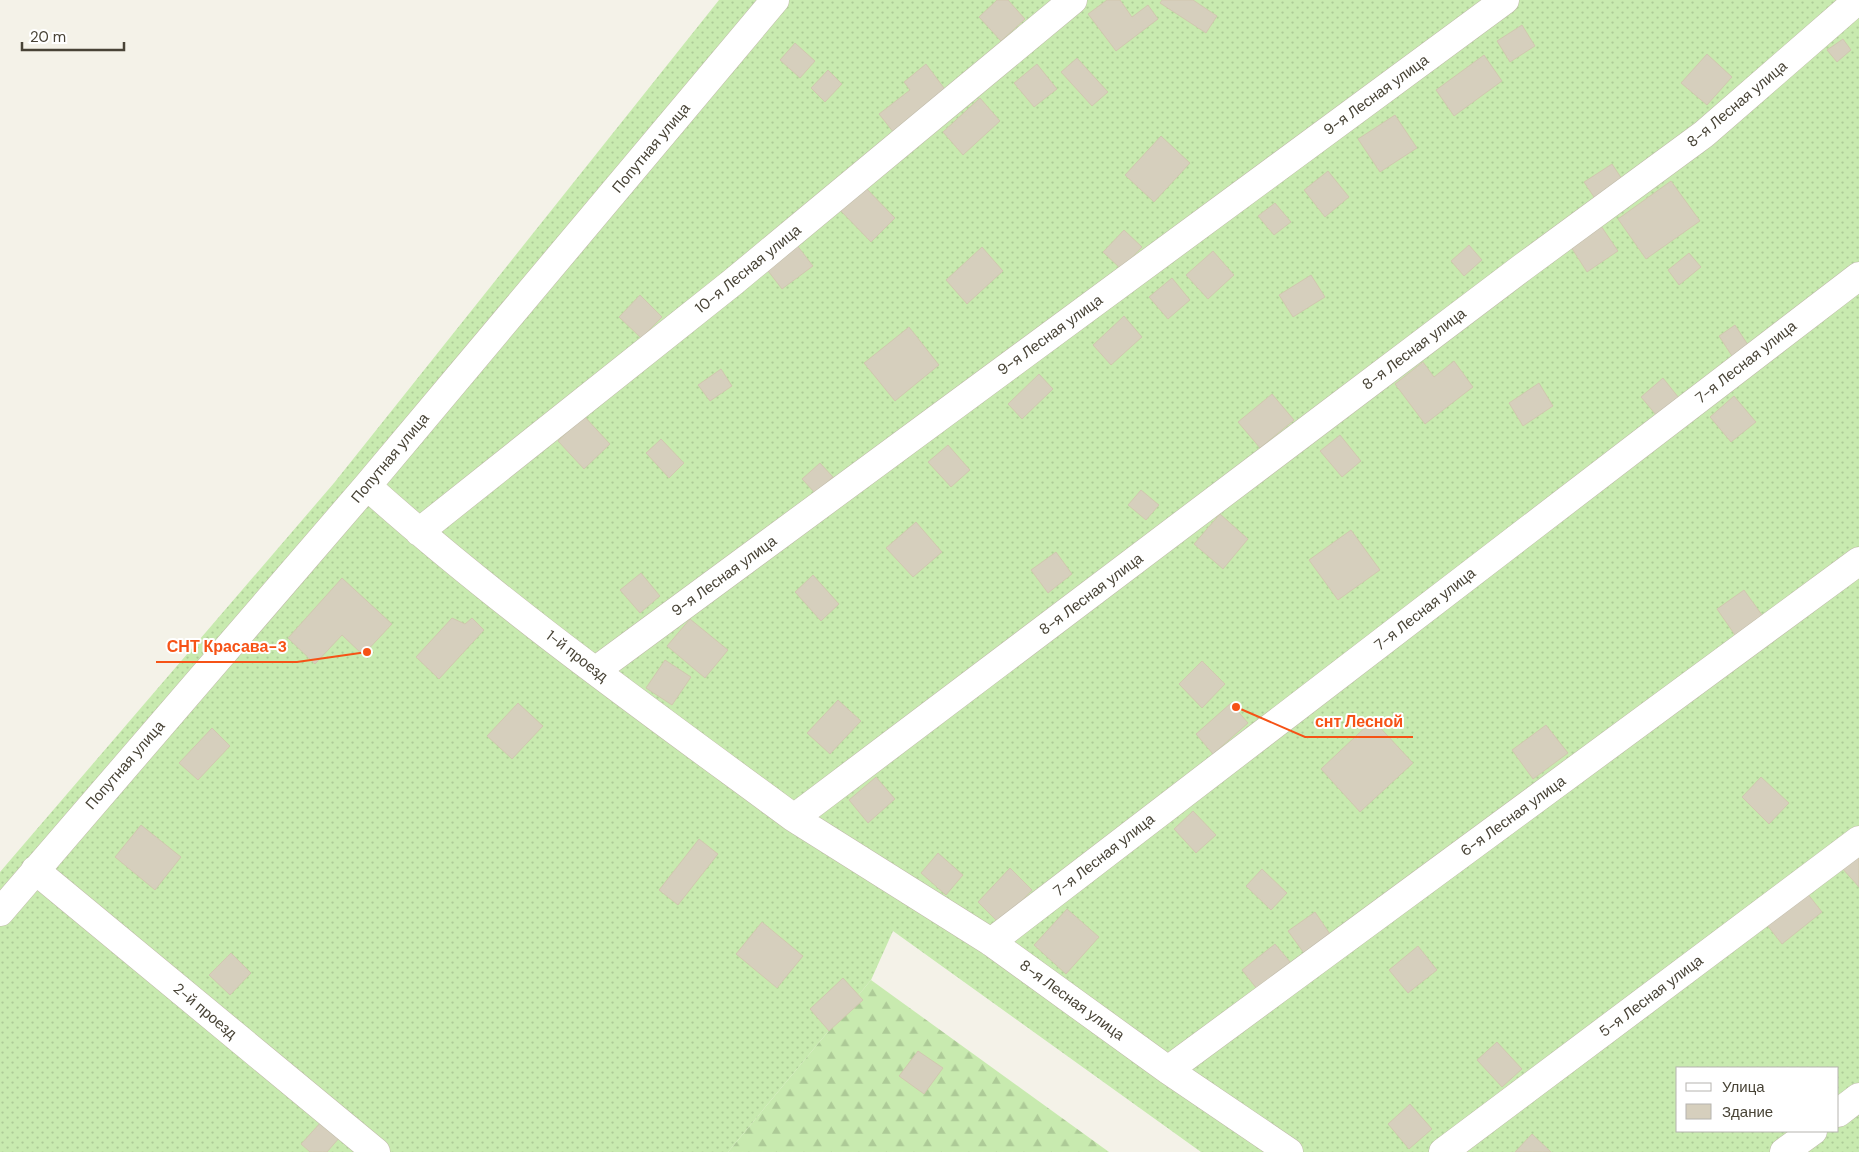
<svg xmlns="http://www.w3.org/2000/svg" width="1859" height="1152" font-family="'DM Sans',sans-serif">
<defs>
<pattern id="forest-firs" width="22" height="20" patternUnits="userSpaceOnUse" patternTransform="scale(1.25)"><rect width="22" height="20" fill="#c8eaaf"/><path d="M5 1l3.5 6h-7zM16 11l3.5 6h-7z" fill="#adca97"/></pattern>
<pattern id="garden-dots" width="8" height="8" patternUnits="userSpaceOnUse" patternTransform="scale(1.25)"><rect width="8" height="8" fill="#c8eaaf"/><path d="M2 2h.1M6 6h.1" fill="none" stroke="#adca97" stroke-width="1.8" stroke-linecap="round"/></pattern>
</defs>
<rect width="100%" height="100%" fill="#f4f2e8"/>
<!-- forest -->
<path fill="url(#forest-firs)" d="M871,980L1109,1152H728Z"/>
<!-- garden -->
<path fill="url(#garden-dots)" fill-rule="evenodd" d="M719,0H1859V1152H1201L893,931L871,980L728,1152H0V872L334,483ZM1678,1068H1838V1131H1678Z"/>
<!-- building -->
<path fill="#d6cfbd" stroke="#d1c8af" d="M997,0H1008L1025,19L1001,41L979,17Z
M1107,0H1120L1132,17L1148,5L1158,19L1116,51L1088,14Z
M1162,0H1193L1217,16L1206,33L1160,3Z
M1522,25L1535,46L1510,62L1497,41Z
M1843,39L1851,50L1837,62L1827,50Z
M795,43L815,61L800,78L780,60Z
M1707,54L1732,77L1707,105L1681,83Z
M1484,55L1502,81L1454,116L1436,90Z
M1077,58L1108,92L1092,106L1061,72Z
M926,64L947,92L894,133L879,114L910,90L904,82Z
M1037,64L1057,89L1034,107L1014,83Z
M828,70L842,84L825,102L811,88Z
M980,98L1000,121L963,155L943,132Z
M1395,115L1417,148L1380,172L1358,139Z
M1161,136L1190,163L1154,202L1125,175Z
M1612,164L1624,182L1596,200L1584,182Z
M1328,171L1349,197L1325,217L1304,190Z
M1671,181L1700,221L1646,259L1618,219Z
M862,184L895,218L871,242L838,208Z
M1275,203L1291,222L1274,235L1258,216Z
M1601,226L1618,251L1587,272L1571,247Z
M1124,230L1142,247L1121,269L1103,252Z
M796,244L813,266L782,289L765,267Z
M1469,245L1482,260L1464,276L1451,261Z
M982,247L1003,271L967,304L946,280Z
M1213,251L1234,275L1208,299L1186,275Z
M1689,253L1701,267L1679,285L1668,270Z
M1311,275L1325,297L1293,317L1279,295Z
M1172,278L1190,300L1168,319L1149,297Z
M640,295L662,317L641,338L619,317Z
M1124,316L1142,337L1111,365L1093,345Z
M1735,325L1750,348L1734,359L1719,336Z
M909,327L939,365L895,401L864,363Z
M1454,361L1473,387L1425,424L1395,384L1423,362L1434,377Z
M721,369L732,386L710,401L698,385Z
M1039,374L1053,389L1022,419L1008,404Z
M1663,378L1679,398L1657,416L1641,397Z
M1539,383L1553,406L1523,426L1509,403Z
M1272,394L1294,420L1260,448L1238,422Z
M1734,396L1756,422L1731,442L1710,417Z
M584,416L610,444L584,469L558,441Z
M1340,435L1361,461L1342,477L1320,451Z
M661,439L684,463L669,478L646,453Z
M948,445L970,470L951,487L928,462Z
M820,463L833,477L815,493L802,479Z
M1141,490L1159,505L1146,520L1128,505Z
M1220,514L1248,539L1223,569L1194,544Z
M916,522L942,552L913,577L886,548Z
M1351,530L1380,570L1338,600L1309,560Z
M1056,552L1072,574L1048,593L1031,570Z
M641,573L660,596L640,613L620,590Z
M813,575L839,604L821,621L795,592Z
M342,578L392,624L363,655L342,635L315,664L288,638Z
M1744,590L1762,615L1735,635L1717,609Z
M452,618L465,624L472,618L484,630L439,679L416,657Z
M690,619L728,650L705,678L667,646Z
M665,660L691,677L672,705L646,688Z
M1202,661L1225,684L1202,708L1179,684Z
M838,700L861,721L830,754L807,733Z
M518,703L543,726L512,759L487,736Z
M1231,703L1248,723L1213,754L1196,734Z
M1373,720L1413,763L1360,812L1321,769Z
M1546,725L1568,753L1533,779L1512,750Z
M212,728L230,746L198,780L179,763Z
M876,777L895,799L868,823L849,800Z
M1761,777L1789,803L1769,824L1742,797Z
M1193,811L1216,835L1196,853L1174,829Z
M141,825L181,857L155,890L115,857Z
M699,839L718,854L678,905L659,890Z
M1859,850V887L1841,867Z
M938,853L963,875L946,895L921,873Z
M1010,868L1032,890L1000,924L978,902Z
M1262,869L1287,893L1271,910L1246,886Z
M1807,893L1822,912L1782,944L1767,925Z
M1067,909L1099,937L1066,974L1034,945Z
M1315,912L1332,937L1306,956L1288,931Z
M762,922L803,956L777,988L736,954Z
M1275,944L1291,963L1257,989L1242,970Z
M1418,946L1437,970L1408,993L1389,970Z
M231,953L251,973L230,995L209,975Z
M843,978L863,1000L829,1031L810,1009Z
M1497,1042L1522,1069L1502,1087L1477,1060Z
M918,1051L943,1068L924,1094L899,1076Z
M1410,1104L1432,1129L1409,1149L1388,1124Z
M322,1121L340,1137L327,1152H310L301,1144Z
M1532,1134L1551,1152H1515Z"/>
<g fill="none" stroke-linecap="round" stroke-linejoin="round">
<!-- street casing -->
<g stroke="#c0bbaa" stroke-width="29">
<path id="street" d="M367,486C501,606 649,711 794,818
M419,532L733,282L1073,0
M595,671L1505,0
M35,870L376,1152
M0,912L367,486L775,0
M991,942L1859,276
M1168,1070L1859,561
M1838,1113L1859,1097
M1289,1152L1168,1070L991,942L794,818L1523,267L1704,134L1858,0
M1443,1152L1859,840
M1784,1152L1813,1131"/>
</g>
<!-- street -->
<use href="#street" stroke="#fff" stroke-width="28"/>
</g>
<g text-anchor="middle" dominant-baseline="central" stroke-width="4" stroke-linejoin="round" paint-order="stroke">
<!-- street labels -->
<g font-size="15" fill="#484336" stroke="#fff">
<text transform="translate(1376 95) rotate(-36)">9-я Лесная улица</text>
<text transform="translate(1737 104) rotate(-40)">8-я Лесная улица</text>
<text transform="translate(651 148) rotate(-50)">Попутная улица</text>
<text transform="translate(748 269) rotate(-39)">10-я Лесная улица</text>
<text transform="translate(1050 335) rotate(-36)">9-я Лесная улица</text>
<text transform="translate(1414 349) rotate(-37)">8-я Лесная улица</text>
<text transform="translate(1746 362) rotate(-38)">7-я Лесная улица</text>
<text transform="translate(390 458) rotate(-50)">Попутная улица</text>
<text transform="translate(724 576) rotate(-36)">9-я Лесная улица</text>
<text transform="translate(1091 594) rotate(-37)">8-я Лесная улица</text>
<text transform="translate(1425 609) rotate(-38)">7-я Лесная улица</text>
<text transform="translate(577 656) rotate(38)">1-й проезд</text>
<text transform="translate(125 765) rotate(-49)">Попутная улица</text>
<text transform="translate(1513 816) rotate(-36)">6-я Лесная улица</text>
<text transform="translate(1104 855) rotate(-38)">7-я Лесная улица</text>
<text transform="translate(1651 996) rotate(-37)">5-я Лесная улица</text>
<text transform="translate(1072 1000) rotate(36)">8-я Лесная улица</text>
<text transform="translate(205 1011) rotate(40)">2-й проезд</text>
</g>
</g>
<!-- callouts -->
<path fill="none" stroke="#f65216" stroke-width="2" d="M367 652L297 662H156M1236 707L1305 737H1413"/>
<g fill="#f65216" stroke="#fff" stroke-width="2">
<circle cx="367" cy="652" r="5"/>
<circle cx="1236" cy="707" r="5"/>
</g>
<g font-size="16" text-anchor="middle" font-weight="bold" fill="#f65216" stroke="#fff" stroke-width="4" stroke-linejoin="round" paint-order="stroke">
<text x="227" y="652">СНТ Красава-3</text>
<text x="1359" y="727">снт Лесной</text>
</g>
<!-- legend -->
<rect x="1676" y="1067" width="162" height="65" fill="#ffffff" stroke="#b6b4af"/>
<rect x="1686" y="1083" width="25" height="8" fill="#ffffff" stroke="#b6b4af"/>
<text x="1722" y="1092" font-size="15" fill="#484336">Улица</text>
<rect x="1686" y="1104" width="25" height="15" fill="#d6cfbd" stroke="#b6b4af"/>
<text x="1722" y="1117" font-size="15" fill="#484336">Здание</text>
<!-- scale -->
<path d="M22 42v8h102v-8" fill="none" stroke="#484336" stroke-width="2.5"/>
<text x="30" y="42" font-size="15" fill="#484336" stroke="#ffffff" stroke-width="4" paint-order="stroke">20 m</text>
</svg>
